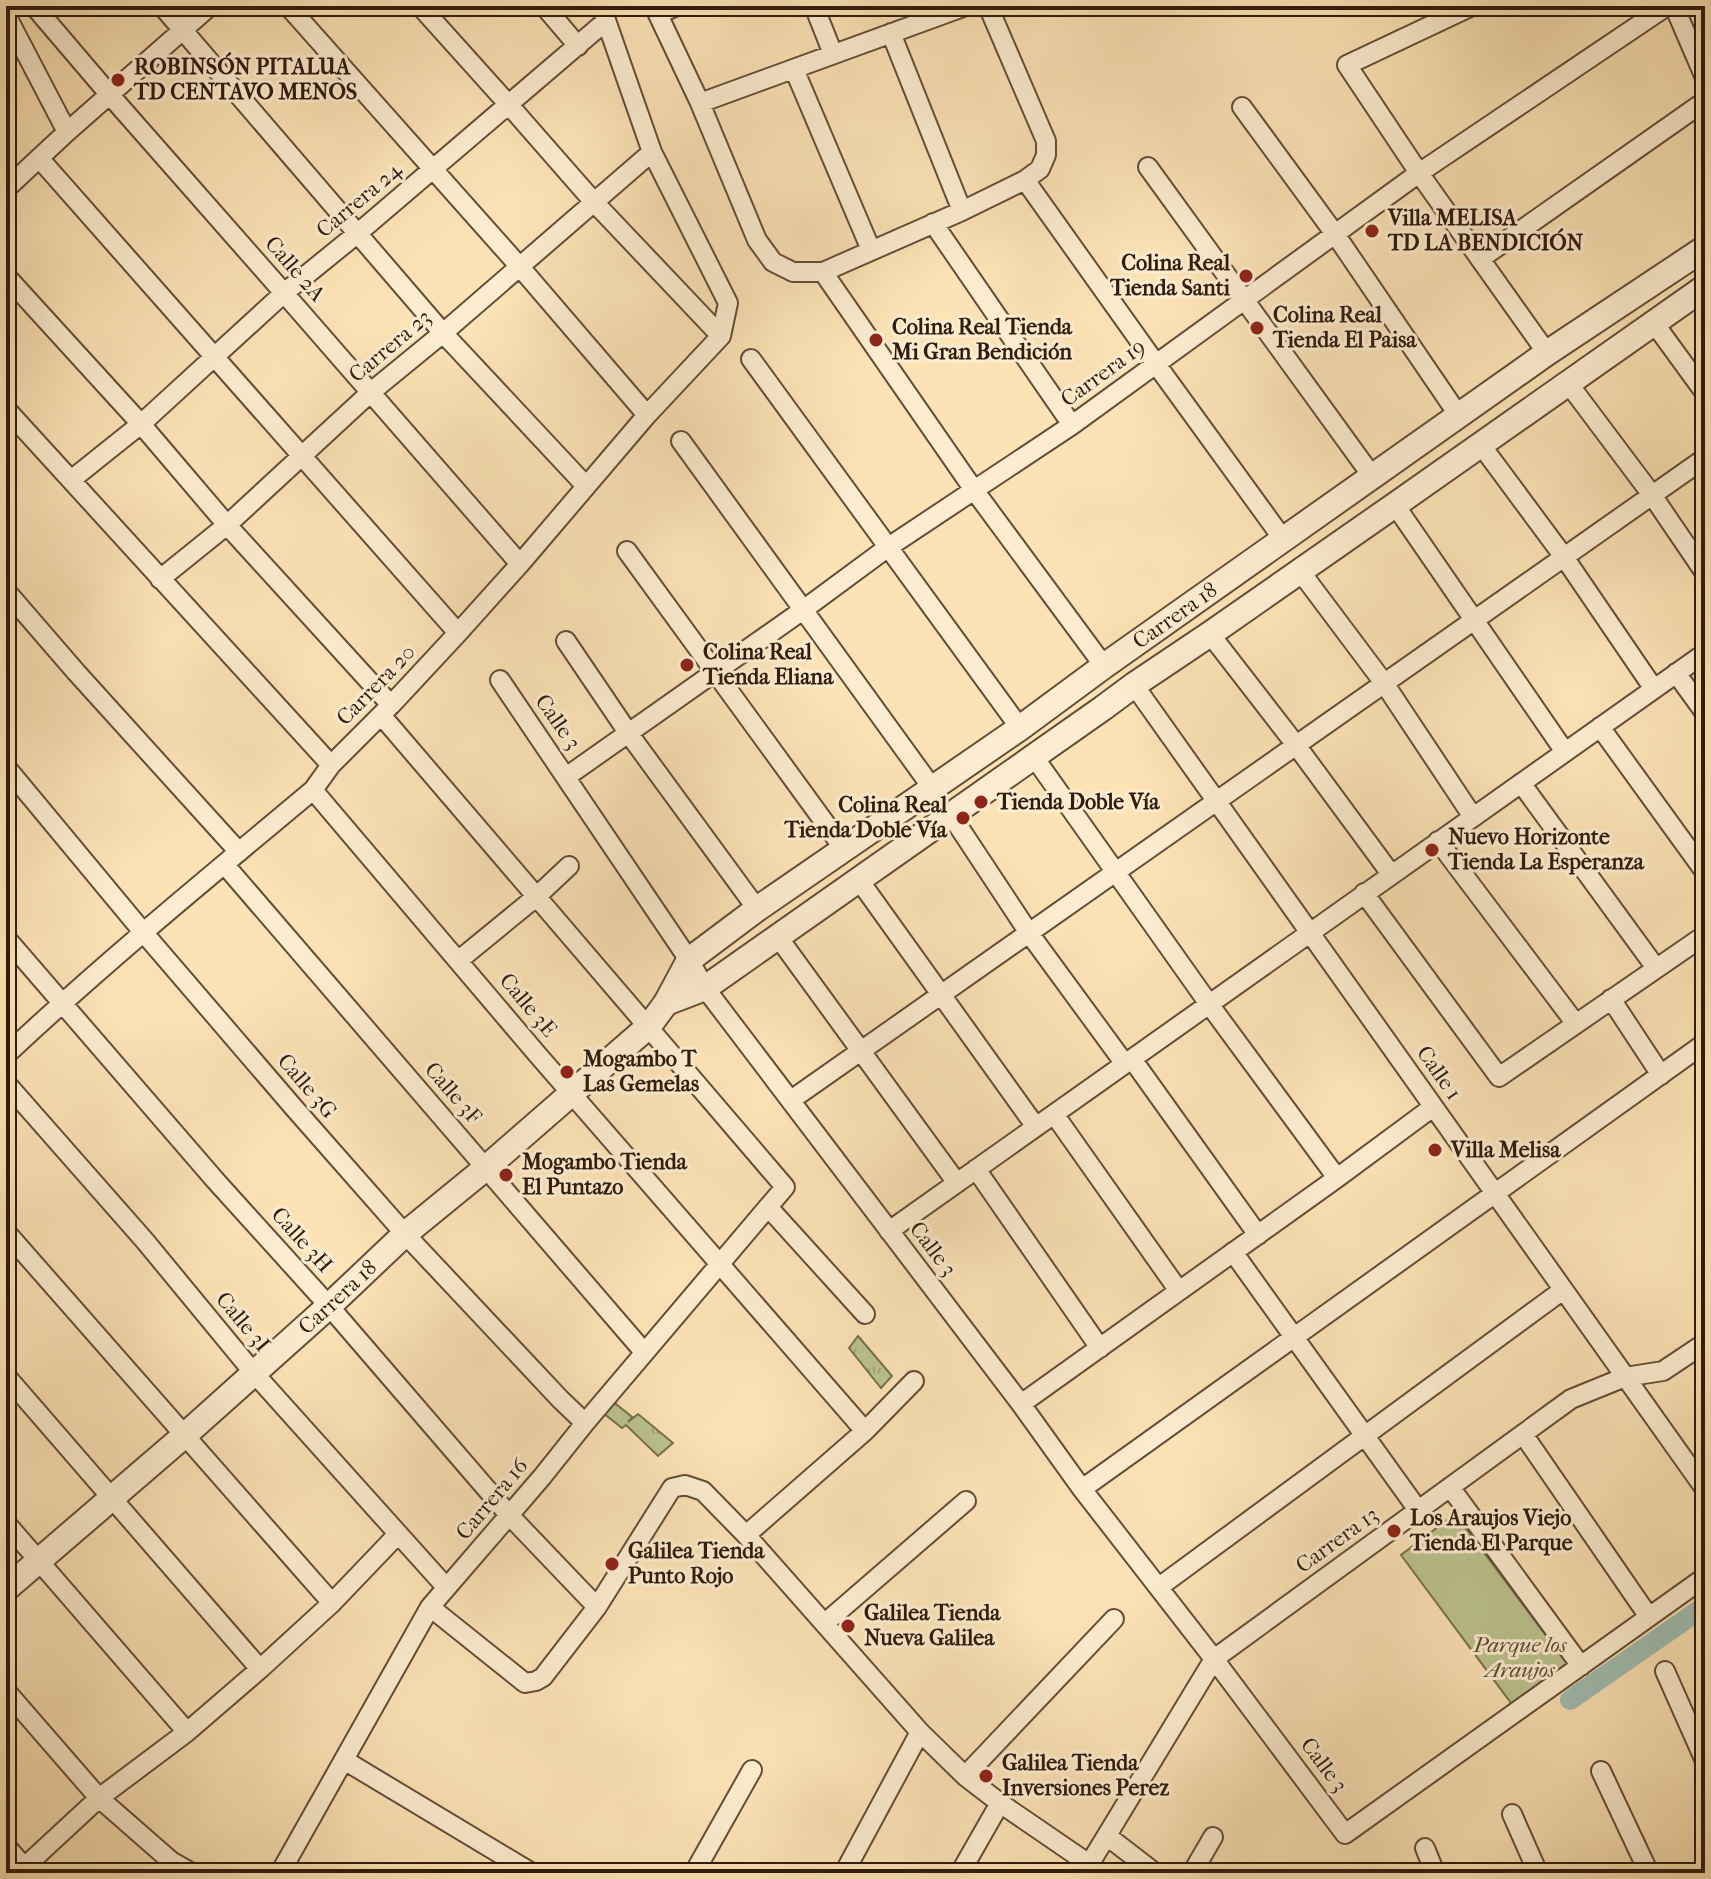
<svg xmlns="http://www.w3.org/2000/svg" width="1711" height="1879" font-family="'IM FELL French Canon',serif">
<defs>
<pattern id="grass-tufts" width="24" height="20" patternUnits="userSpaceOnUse" patternTransform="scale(2)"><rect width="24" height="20" fill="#bcc490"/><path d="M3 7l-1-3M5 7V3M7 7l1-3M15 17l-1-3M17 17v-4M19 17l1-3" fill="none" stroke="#a2a87b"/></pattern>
</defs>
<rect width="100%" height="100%" fill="#fce3b6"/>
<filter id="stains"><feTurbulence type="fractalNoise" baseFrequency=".0025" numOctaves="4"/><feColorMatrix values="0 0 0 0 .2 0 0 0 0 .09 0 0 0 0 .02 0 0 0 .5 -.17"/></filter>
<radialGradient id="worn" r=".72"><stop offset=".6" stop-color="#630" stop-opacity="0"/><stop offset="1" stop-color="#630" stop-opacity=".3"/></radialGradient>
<!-- grass -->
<path fill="url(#grass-tufts)" stroke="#76704e" stroke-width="2" d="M858,1336L892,1376L881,1388L849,1348Z
M611,1400L632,1417L628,1422L638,1414L673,1443L658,1456L626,1425L622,1428L602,1412Z"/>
<!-- park -->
<path fill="#bcc490" stroke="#76704e" stroke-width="2" d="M1455,1514L1569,1666L1514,1707L1401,1555Z"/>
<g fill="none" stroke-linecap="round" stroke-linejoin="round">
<!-- canal -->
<path stroke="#a0beb2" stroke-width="20" d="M1570,1700L1705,1606"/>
<!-- minor casing -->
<g stroke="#644d37" stroke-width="22">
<path id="minor" d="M34,6L109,94L284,293L520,564
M162,6L443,333L586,486
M288,6L520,267L647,415
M420,6L509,105L593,201L721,336
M544,6L578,46
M654,6L700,103L757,240L773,262L793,272H823L962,211L1025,180L1040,169L1046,155V141L988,6
M814,6L833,54
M1472,6L1347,65L1419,173L1547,353
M1674,6L1705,78
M658,14L677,6
M6,15L67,132
M891,33L962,211
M794,69L871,250
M700,103L966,6
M1242,107L1335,234L1459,416
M39,158L458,633
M1148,167L1372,476
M1025,180L1156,364L1283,539
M6,189L67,132L210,6
M933,223L1072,425
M1480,259L1705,101
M823,272L974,490L1104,666
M6,276L141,424L227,525L391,705
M1654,323L1705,393
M751,359L1020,728
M1568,383L1652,495L1705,573
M6,409L331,765
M681,441L933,789
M1481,445L1564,557L1654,689
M71,480L141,424L284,293L358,233L606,21
M1395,505L1565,752
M627,551L844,849
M1300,571L1384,683L1473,817
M160,579L227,525L371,392L443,333L652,152
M6,591L76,672L239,852
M1210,634L1296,745L1391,874
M566,641L629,734L757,909
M1676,673L1705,713
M500,680L689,960L705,988L1021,1404L1082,1489L1214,1659L1345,1834L1705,1577
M1134,685L1705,1489
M1600,727L1705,872
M1034,757L1209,1004L1337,1178
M6,767L143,932L295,1109L405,1234L560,1399L585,1423
M566,777L803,610L887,548L1072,425L1419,173L1667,6
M1521,783L1656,968
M313,790L537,1054L865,1431
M951,815L1029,933L1125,1064
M1438,841L1576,1024
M225,865L644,1352
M859,880L1036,1127
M1364,893L1499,1077L1705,935
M778,937L957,1183
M6,938L215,1180L329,1306L509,1515L597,1607
M459,960L536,897L569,866
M1611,999L1661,1075
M6,1055C105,962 209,877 313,790L331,765L391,705L458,633L520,564L647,415L721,336L728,303L652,152L601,6
M1132,1059L1258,1235
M6,1083L145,1241L253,1372L446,1587
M791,1100L1705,458
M1054,1114L1179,1291
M976,1169L1100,1348
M768,1207L865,1314
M889,1231L1705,653
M6,1232L332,1603
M1233,1252L1418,1510
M6,1376L260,1669
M1021,1404L1337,1178L1433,1107
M1523,1434L1649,1617
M1450,1487L1581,1666
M1082,1489L1705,1043
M6,1523L187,1732
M746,1535L865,1431L914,1381
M1159,1587L1563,1290
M430,1607L525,1683L536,1681L543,1677L597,1607L672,1488L685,1485L703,1491L746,1535L920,1732L965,1776L1000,1803L1089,1864
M825,1623L966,1501
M1665,1671L1705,1761
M6,1691L99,1798L171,1861L192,1873
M344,1760L532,1873
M1601,1771L1649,1873
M965,1776L1114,1619
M1512,1814L1538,1873
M1107,1836L1155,1873
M6,1846L29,1873
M1425,1848L1435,1873
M18,1873L99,1798L187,1732L260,1669L332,1603L398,1534
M280,1873L430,1607L542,1477L585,1423L785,1187L381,715
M694,1873L752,1770
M844,1873L920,1732
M960,1873L1000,1803
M1084,1873L1214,1659L1571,1399L1625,1377L1663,1371L1705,1343
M1192,1873L1213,1837"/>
</g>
<!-- tertiary casing -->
<g stroke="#644d37" stroke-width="28">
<g id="tertiary">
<path d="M666,1003L705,988L1103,708L1134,685L1210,634L1395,505L1705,287"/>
<path id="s1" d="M6,1589L185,1435L329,1306L405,1234L487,1167L649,1026L666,1003L689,960L757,909L1020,728L1104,666L1547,353L1705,248"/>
</g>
</g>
<!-- minor -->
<use href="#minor" stroke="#fdedd0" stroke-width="18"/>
<!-- tertiary -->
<use href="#tertiary" stroke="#fdedd0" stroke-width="24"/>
</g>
<!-- markers -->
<g fill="#8f2418" stroke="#fdedd0" stroke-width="3">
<circle cx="118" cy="80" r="8"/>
<circle cx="1372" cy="231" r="8"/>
<circle cx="1246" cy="276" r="8"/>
<circle cx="1257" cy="328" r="8"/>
<circle cx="876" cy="340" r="8"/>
<circle cx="687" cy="665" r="8"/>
<circle cx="981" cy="802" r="8"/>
<circle cx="963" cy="818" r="8"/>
<circle cx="1432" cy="850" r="8"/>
<circle cx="567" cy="1072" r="8"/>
<circle cx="1435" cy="1150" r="8"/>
<circle cx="506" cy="1175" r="8"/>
<circle cx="1394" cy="1531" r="8"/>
<circle cx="612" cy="1564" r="8"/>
<circle cx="848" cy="1626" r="8"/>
<circle cx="986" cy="1776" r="8"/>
</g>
<g text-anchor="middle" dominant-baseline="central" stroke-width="6" stroke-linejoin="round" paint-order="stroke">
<!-- poi labels -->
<g font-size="22" font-weight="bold" fill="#311b0d" stroke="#fdedd0" text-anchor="start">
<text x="134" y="67">ROBINSÓN PITALUA<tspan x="134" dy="25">TD CENTAVO MENOS</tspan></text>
<text x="1388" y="218">Villa MELISA<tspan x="1388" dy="25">TD LA BENDICIÓN</tspan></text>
<text x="1230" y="263" text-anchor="end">Colina Real<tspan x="1230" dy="25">Tienda Santi</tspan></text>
<text x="1273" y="315">Colina Real<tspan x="1273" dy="25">Tienda El Paisa</tspan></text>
<text x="892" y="327">Colina Real Tienda<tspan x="892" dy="25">Mi Gran Bendición</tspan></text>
<text x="703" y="652">Colina Real<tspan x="703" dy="25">Tienda Eliana</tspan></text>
<text x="997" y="802">Tienda Doble Vía</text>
<text x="947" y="805" text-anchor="end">Colina Real<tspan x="947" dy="25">Tienda Doble Vía</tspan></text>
<text x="1448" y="837">Nuevo Horizonte<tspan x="1448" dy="25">Tienda La Esperanza</tspan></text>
<text x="583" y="1059">Mogambo T<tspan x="583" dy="25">Las Gemelas</tspan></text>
<text x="1451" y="1150">Villa Melisa</text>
<text x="522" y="1162">Mogambo Tienda<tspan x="522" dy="25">El Puntazo</tspan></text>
<text x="1410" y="1518">Los Araujos Viejo<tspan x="1410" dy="25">Tienda El Parque</tspan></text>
<text x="628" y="1551">Galilea Tienda<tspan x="628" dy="25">Punto Rojo</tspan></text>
<text x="864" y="1613">Galilea Tienda<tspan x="864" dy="25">Nueva Galilea</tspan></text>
<text x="1002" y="1763">Galilea Tienda<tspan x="1002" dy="25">Inversiones Perez</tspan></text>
</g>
<!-- street labels -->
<g font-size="22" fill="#311b0d" stroke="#fdedd0">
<text transform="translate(359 200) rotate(-40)">Carrera 24</text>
<text transform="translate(295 269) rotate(49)">Calle 2A</text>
<text transform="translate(390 346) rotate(-40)">Carrera 23</text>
<text transform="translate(1103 373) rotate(-36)">Carrera 19</text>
<text stroke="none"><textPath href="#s1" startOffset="1528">Carrera 18</textPath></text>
<text transform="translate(376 685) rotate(-46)">Carrera 20</text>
<text transform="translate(558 722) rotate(55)">Calle 3</text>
<text transform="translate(528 1005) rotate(50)">Calle 3E</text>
<text transform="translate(1439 1073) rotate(55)">Calle 1</text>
<text transform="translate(307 1086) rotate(49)">Calle 3G</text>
<text transform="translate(453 1093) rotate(49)">Calle 3F</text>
<text transform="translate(302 1240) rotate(48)">Calle 3H</text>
<text transform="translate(933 1249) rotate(53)">Calle 3</text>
<text stroke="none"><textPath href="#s1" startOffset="442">Carrera 18</textPath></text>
<text transform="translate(243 1322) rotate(50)">Calle 3I</text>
<text transform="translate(492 1499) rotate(-50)">Carrera 16</text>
<text transform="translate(1337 1540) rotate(-36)">Carrera 13</text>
<text transform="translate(1324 1765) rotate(53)">Calle 3</text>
</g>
<!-- park labels -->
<g font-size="22" font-style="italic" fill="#5b4e34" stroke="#fdedd0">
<text x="1520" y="1645">Parque los<tspan x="1520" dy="25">Araujos</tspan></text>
</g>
</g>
<!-- margin -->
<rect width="1711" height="1879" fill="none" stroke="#fce3b6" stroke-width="32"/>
<rect x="8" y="8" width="1695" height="1863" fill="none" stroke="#311b0d" stroke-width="4"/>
<rect x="16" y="16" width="1679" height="1847" fill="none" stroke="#311b0d" stroke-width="2"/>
<rect width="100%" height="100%" filter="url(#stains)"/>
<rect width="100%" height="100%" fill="url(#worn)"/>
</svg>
